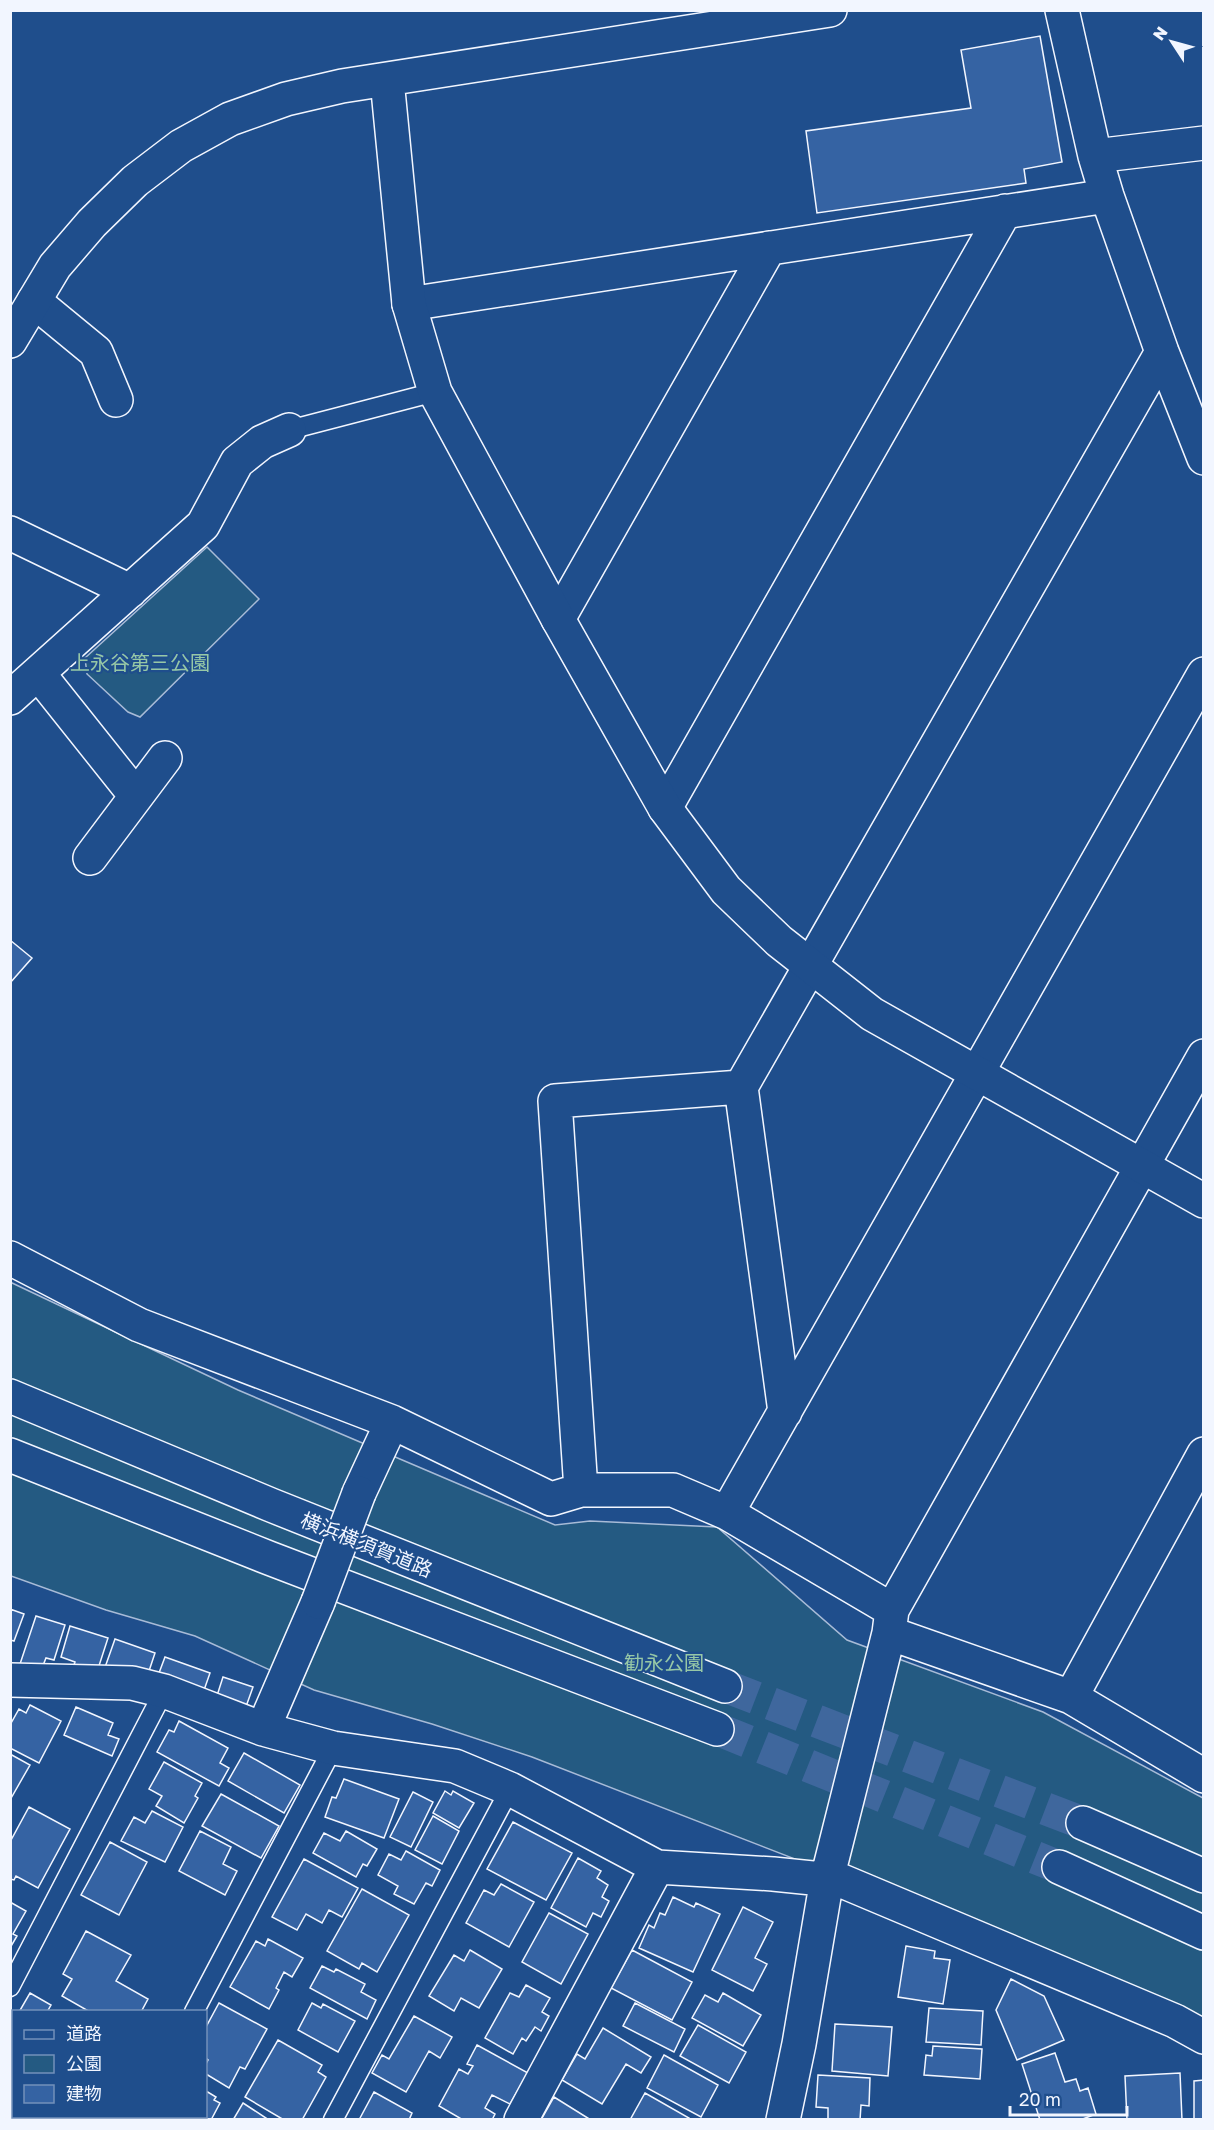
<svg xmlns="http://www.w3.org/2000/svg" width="1214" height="2130" font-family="'Golos Text','Noto Sans JP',sans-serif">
<rect width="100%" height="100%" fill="#1f4e8c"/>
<!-- green -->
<path fill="#245a82" stroke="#a8bbd7" stroke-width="1.5" d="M207,547L259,599L140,717L128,712L87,674L85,658Z
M10,1282L238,1390L555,1525L590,1521L717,1527L847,1640L1043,1712L1203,1798V2022L1122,1986L532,1757L432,1724L314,1690L195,1636L106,1610L11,1576Z"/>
<!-- building -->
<path fill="#3563a3" stroke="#f2f6ff" stroke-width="1.5" d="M1040,36L1062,162L1024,169L1026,183L817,213L806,131L971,108L961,50Z
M10,940L32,958L10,983Z
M10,1609L24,1614L14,1641L10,1640Z
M36,1616L65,1625L54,1660L46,1658L40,1673L19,1667Z
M70,1626L108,1638L96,1675L73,1668L75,1662L61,1657Z
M115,1639L155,1653L145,1683L103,1673Z
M165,1657L210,1673L203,1693L156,1681Z
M223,1677L253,1687L243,1715L214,1705Z
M30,1705L61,1721L39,1763L10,1748V1725L19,1709L26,1713Z
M76,1707L113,1723L108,1735L119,1739L112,1756L64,1735Z
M179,1721L228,1748L220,1763L229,1768L219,1786L157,1752L169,1730L174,1732Z
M244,1753L300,1785L284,1813L228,1781Z
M10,1754L30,1765L10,1800Z
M164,1762L202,1783L195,1796L198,1798L184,1823L156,1806L162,1796L149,1789Z
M344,1779L399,1799L384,1838L325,1817L332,1797L336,1798Z
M445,1791L451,1795L453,1791L474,1803L459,1828L433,1813Z
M413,1792L433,1802L411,1847L390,1837Z
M221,1794L279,1826L261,1858L202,1826Z
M29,1807L70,1829L38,1888L16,1876L14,1880L10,1879V1842Z
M152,1811L183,1827L165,1862L121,1841L134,1817L145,1823Z
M433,1816L459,1831L442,1864L415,1850Z
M513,1822L572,1853L546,1900L487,1869Z
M200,1831L231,1847L223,1864L237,1871L225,1895L179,1871Z
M346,1831L377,1849L367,1866L363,1864L356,1877L313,1853L324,1833L340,1841Z
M110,1842L147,1862L119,1915L81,1895Z
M406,1851L440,1870L432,1886L426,1883L414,1904L394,1894L398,1886L378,1875L389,1854L401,1860Z
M578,1858L601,1871L597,1878L608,1885L602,1897L609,1901L601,1917L593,1913L586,1927L551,1908Z
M304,1859L358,1888L342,1917L329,1910L322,1923L306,1914L297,1930L272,1917Z
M501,1884L534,1902L509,1947L466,1923L484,1890L494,1895Z
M362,1889L409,1915L377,1972L362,1963L359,1969L327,1951Z
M673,1897L694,1907L696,1903L720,1914L693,1972L639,1948L649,1925L654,1928L660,1913L665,1915Z
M10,1902L26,1911L13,1934L17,1936L10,1948Z
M743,1907L773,1922L755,1958L767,1964L753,1991L712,1970Z
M549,1913L588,1934L561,1984L522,1962Z
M86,1931L131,1955L116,1981L148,1999L141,2012H90L62,1996L72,1979L63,1974Z
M268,1939L303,1958L292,1977L284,1972L276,1988L279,1990L269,2009L230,1987L256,1941L265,1946Z
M906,1946L935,1951L934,1958L950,1960L943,2004L898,1997Z
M470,1950L502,1969L479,2008L461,1998L454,2011L429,1996L454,1955L464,1961Z
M632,1950L692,1982L672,2020L611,1988Z
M322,1966L334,1972L336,1969L365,1984L361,1992L376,2000L367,2019L310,1988Z
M1011,1979L1044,1996L1064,2040L1017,2060L996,2010Z
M526,1985L550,1998L542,2012L549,2016L541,2031L535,2027L526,2041L522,2038L513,2054L485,2038L510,1993L519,1997Z
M30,1993L51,2005L47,2012H19Z
M723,1993L761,2015L743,2046L692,2018L705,1995L718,2002Z
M219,2003L267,2029L245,2069L240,2067L229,2088L206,2074V2064L208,2060L206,2058V2027Z
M312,2003L321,2008L323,2004L355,2021L338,2052L298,2030Z
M635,2003L685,2029L674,2052L623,2026Z
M929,2008L983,2011L981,2045L926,2042Z
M414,2016L452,2037L440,2058L429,2051L406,2092L372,2073L382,2055L389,2059Z
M835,2024L892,2027L888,2076L832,2071Z
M698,2025L746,2052L729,2083L680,2056Z
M603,2028L651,2057L641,2073L626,2064L602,2104L562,2080L577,2054L585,2059Z
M278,2040L322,2065L318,2072L326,2077L302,2120H284L245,2097Z
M477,2045L528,2073L510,2104L492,2095L485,2108L495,2114L492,2120H463L439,2106L459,2069L468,2074L473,2066L467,2064Z
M933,2046L982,2049L980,2079L924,2075L926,2055L932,2056Z
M1055,2053L1065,2082L1076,2079L1080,2091L1088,2088L1096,2114L1080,2120H1040L1022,2064Z
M664,2055L718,2085L701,2117L647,2088Z
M1180,2073L1182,2120H1127L1125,2076Z
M818,2075L870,2078L869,2106L861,2105L860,2120H828V2108L816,2107Z
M1204,2080V2120H1194V2081Z
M206,2091L216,2097L214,2100L220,2103L211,2120H157L159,2116H206Z
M374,2092L412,2113L409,2120H359Z
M645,2093L689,2118L688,2120H630Z
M554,2097L591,2120H541Z
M243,2103L269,2120H233Z"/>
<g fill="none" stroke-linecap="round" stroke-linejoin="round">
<!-- highway-tunnel -->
<path stroke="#3f679d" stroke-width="33" stroke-dasharray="33 16" stroke-linecap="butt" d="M725,1686L1083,1823
M717,1729L1059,1867"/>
<!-- lane casing -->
<g stroke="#f2f6ff" stroke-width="21">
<path id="lane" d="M289,430L435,392
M10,1987L164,1691
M194,2012L333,1748
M137,2120L139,2116
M333,2120L510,1789"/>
</g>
<!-- street casing -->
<g stroke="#f2f6ff" stroke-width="36">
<path id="street" d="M1062,10L1095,156L1107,196L1162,352L1204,458
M1095,156L1204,143
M34,301L96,352L116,400
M409,304L1107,196
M10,533L130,591
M558,619L769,248
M38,673L136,796
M10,698L203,525L237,462L262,442L289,430
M665,808L1005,211
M90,858L165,758
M10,1258L139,1325L392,1422L551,1499L581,1490H673L727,1513L892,1610L889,1633L827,1879L799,2044L783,2120
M785,1412L741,1087L1162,352
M581,1490L555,1101L741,1087
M359,1493L392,1422
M727,1513L1204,674
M892,1610L1204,1056
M889,1633L1071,1697L1204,1776
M10,1680L132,1683L164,1691L263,1729L333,1748L455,1766L510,1789L657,1867L773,1874L842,1881L1175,2021L1204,2037
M1071,1697L1204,1454
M263,1729L318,1602
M10,2090L14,2091
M61,2116L66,2120
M521,2120L657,1867"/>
</g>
<!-- secondary casing -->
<g stroke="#f2f6ff" stroke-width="36">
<path id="secondary" d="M387,80L409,304L435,392L558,619L665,808L726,890L779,941L872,1014L1204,1201
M10,341L55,266L92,223L135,181L181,146L230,119L286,99L342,86L830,10"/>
</g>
<!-- highway casing -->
<g stroke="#f2f6ff" stroke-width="36">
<path id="highway" d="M10,1396L271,1505L725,1686
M10,1455L269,1558L717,1729
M1083,1823L1204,1876
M1059,1867L1204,1933"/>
</g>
<!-- lane -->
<use href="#lane" stroke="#1f4e8c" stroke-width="18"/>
<!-- street -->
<use href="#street" stroke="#1f4e8c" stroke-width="33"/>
<!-- secondary -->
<use href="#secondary" stroke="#1f4e8c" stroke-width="33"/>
<!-- highway -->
<use href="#highway" stroke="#1f4e8c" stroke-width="33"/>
<!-- street-bridge casing -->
<g stroke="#f2f6ff" stroke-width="36" stroke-linecap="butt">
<path id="street-bridge" d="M318,1602L359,1493"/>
</g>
<!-- street-bridge -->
<use href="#street-bridge" stroke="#1f4e8c" stroke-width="33"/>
</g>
<g text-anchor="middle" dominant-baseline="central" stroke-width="4.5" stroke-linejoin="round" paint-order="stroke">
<!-- park labels -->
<g font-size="20" fill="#97c8a6" stroke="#1f4e8c">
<text x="140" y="662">上永谷第三公園</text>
<text x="664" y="1662">勧永公園</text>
</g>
<!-- street labels -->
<g font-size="20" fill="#f2f6ff" stroke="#1f4e8c">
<text transform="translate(367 1544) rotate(22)">横浜横須賀道路</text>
</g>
</g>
<!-- border -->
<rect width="1214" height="2130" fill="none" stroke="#f2f6ff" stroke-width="24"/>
<!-- legend -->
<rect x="12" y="2010" width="195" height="108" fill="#1f4e8c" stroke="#7391ba" stroke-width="1.5"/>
<rect x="24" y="2030" width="30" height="9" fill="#1f4e8c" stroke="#7391ba" stroke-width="1.5"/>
<text x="66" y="2040" font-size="18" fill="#f2f6ff">道路</text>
<rect x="24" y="2055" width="30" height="18" fill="#245a82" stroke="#7391ba" stroke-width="1.5"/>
<text x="66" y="2070" font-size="18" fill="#f2f6ff">公園</text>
<rect x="24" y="2085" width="30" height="18" fill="#3563a3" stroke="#7391ba" stroke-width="1.5"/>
<text x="66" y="2100" font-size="18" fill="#f2f6ff">建物</text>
<!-- north arrow -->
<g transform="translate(1172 42) rotate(306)" stroke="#1f4e8c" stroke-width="4.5" paint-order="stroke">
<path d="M0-4.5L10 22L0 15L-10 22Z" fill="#f2f6ff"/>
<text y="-9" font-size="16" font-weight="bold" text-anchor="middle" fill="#f2f6ff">N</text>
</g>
<!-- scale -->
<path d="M1010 2106v9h117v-9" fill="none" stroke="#f2f6ff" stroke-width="3"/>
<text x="1019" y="2106" font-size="18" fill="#f2f6ff" stroke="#1f4e8c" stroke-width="4.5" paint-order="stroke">20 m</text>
</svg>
